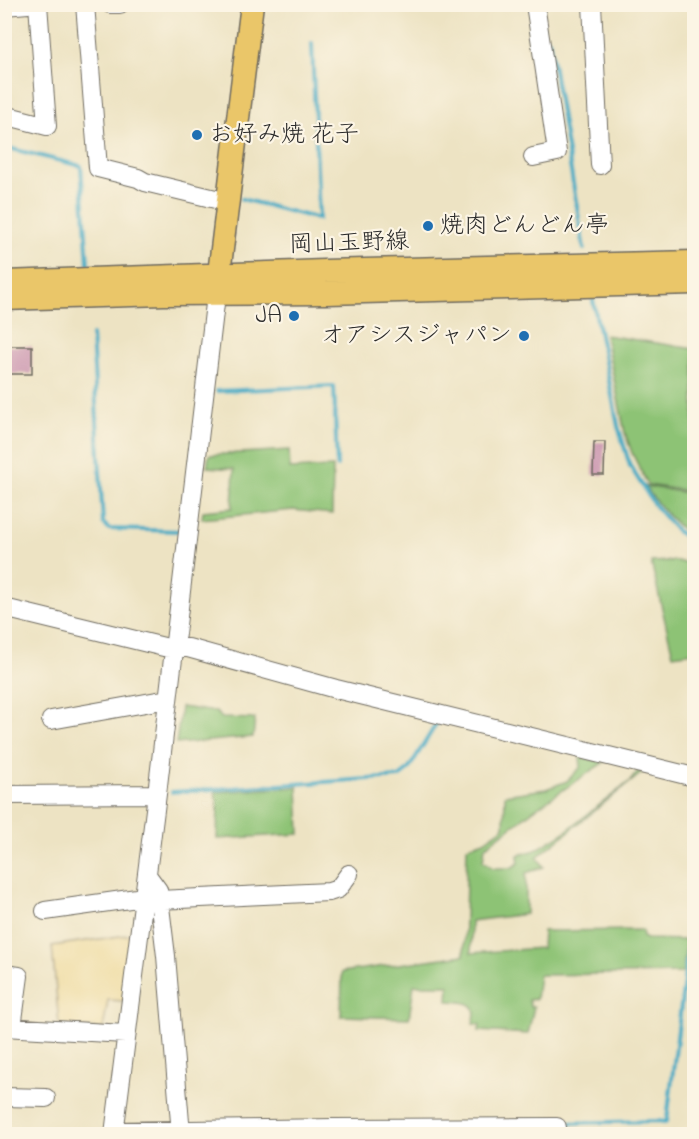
<svg xmlns="http://www.w3.org/2000/svg" width="699" height="1139" font-family="'Indie Flower','Klee One',sans-serif">
<rect width="100%" height="100%" fill="#fcf5e5"/>
<filter id="ink" filterUnits="userSpaceOnUse"><feTurbulence type="fractalNoise" baseFrequency=".0167" numOctaves="2"/><feDisplacementMap in="SourceGraphic" scale="12" xChannelSelector="R" yChannelSelector="G"/><feConvolveMatrix kernelMatrix="1 2 1 2 8 2 1 2 1" color-interpolation-filters="sRGB"/></filter>
<filter id="wash" filterUnits="userSpaceOnUse"><feTurbulence type="fractalNoise" baseFrequency=".008" numOctaves="4" result="noise"/><feDisplacementMap in="SourceGraphic" scale="24" xChannelSelector="R" yChannelSelector="G"/><feGaussianBlur stdDeviation="1.35" result="paint"/><feColorMatrix in="noise" values="0 0 0 0 0 0 0 0 0 0 0 0 0 0 0 0 0 1.4 0 .05"/><feComposite in="paint" operator="in"/></filter>
<g filter="url(#wash)">
<rect width="100%" height="100%" fill="#ede3c3"/>
<!-- green -->
<path fill="#8dc375" stroke="#5c7750" stroke-width="1.5" d="M605,335L694,349V492L648,485L632,453L625,433Z
M289,450L290,469L333,467L332,514L293,510L202,519L203,511L232,508L234,469L207,467L209,455Z
M645,486L694,494V540C675,524 659,508 645,486Z
M673,561L694,563V652L673,655L651,562Z
M181,707L216,712L222,718L255,719L253,737L176,744Z
M580,757L604,762L535,809L485,847L483,861L493,868H511L519,863L518,855L536,850L562,834L630,781L638,771L643,772L537,857L544,867L526,873V914L471,921V953L542,948L543,931L642,930L643,937L647,939L686,940L683,973L539,975L536,999L529,1000L530,1007H534L528,1034L479,1031L480,1025L473,1024C480,1001 466,1002 448,1001L449,985H414L409,1018L341,1016L342,972L464,955L467,847L484,841L504,827L505,795L546,789L567,781L581,767Z
M298,787L300,834L217,839L218,806L215,792Z"/>
<!-- sand -->
<path fill="#eeda9e" stroke="#8c8264" stroke-width="1.5" d="M134,934L124,1001L108,1000L103,1029L59,1025L52,946Z"/>
<g fill="none" stroke-linecap="round" stroke-linejoin="round">
<!-- stream -->
<path stroke="#45abc5" stroke-width="4" d="M549,40L584,249
M4,147L81,166L88,264
M242,199L319,219L312,43
M593,300L618,426L630,466L655,506L678,532L694,543
M92,335L103,523L109,529L181,531
M217,391L334,386L337,466
M172,792L399,777L408,770L438,721
M562,1123L658,1121L665,1122L667,1120L694,899"/>
</g>
<g id="blocks">
<!-- building -->
<path fill="#ca94af" d="M4,346H32V374H4Z
M594,442H605L604,475H593Z"/>
</g>
</g>
<g filter="url(#ink)">
<use href="#blocks" fill-opacity="0" stroke="#6f6b60" stroke-width="1.5"/>
<g fill="none" stroke-linecap="round" stroke-linejoin="round">
<!-- minor casing -->
<g stroke="#6f6b60" stroke-width="20">
<path id="minor" d="M85,4L98,168L138,178L145,182L228,202
M110,4H120
M592,4L600,165
M4,6L28,4
M4,115L47,126L38,4
M533,157L557,152L535,4
M4,608L164,647L188,648L336,689L694,777
M51,720L168,699
M4,795L157,794
M147,875L158,890L166,956L181,1134
M159,900L329,892L338,889L349,874
M45,911L144,897
M4,974L19,976L12,1027
M4,1027L125,1034
M4,1097L46,1098
M114,1131L334,1128L557,1127
M114,1134L157,794L216,295"/>
</g>
<!-- major casing -->
<g stroke="#6f6b60" stroke-width="25">
<path id="major" d="M4,282L324,271L694,262
M217,290L252,4
M4,299L164,294L328,293L694,283"/>
</g>
<!-- minor -->
<use href="#minor" stroke="#fff" stroke-width="18"/>
<!-- major -->
<use href="#major" stroke="#eac669" stroke-width="22"/>
</g>
</g>
<!-- markers -->
<g fill="#1f6fb2" stroke="#fcf5e5" stroke-width="2">
<circle cx="197" cy="135" r="6"/>
<circle cx="428" cy="226" r="6"/>
<circle cx="294" cy="316" r="6"/>
<circle cx="524" cy="336" r="6"/>
</g>
<g text-anchor="middle" dominant-baseline="central" stroke-width="4.5" stroke-linejoin="round" paint-order="stroke">
<!-- poi labels -->
<g font-size="24" fill="#2b2b2b" stroke="#fcf5e5" text-anchor="start">
<text x="209" y="135">お好み焼 花子</text>
<text x="440" y="226">焼肉どんどん亭</text>
<text x="282" y="316" text-anchor="end">JA</text>
<text x="512" y="336" text-anchor="end">オアシスジャパン</text>
</g>
<!-- street labels -->
<g font-size="24" fill="#2b2b2b" stroke="#fcf5e5">
<text transform="translate(349 244) rotate(-2)">岡山玉野線</text>
</g>
</g>
<!-- margin -->
<rect width="699" height="1139" fill="none" stroke="#fcf5e5" stroke-width="24"/>
</svg>
